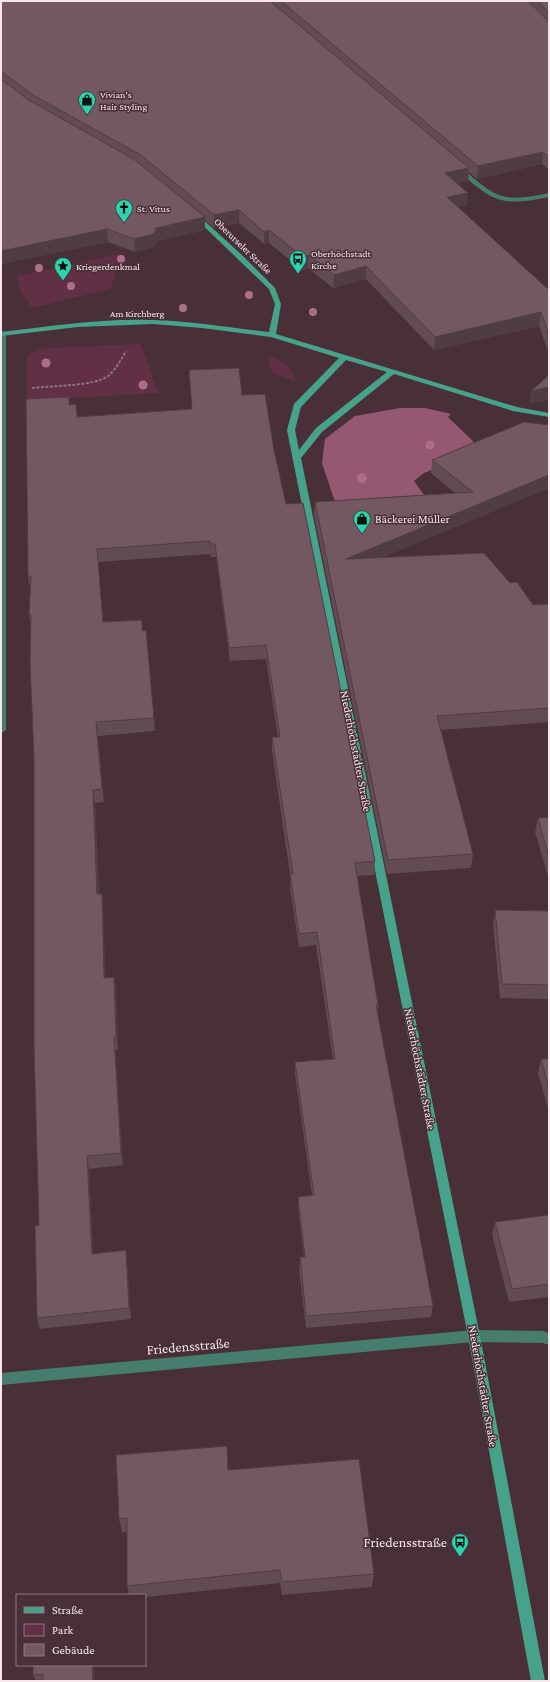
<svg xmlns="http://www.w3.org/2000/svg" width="550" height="1682" font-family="'Crimson Pro',serif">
<rect width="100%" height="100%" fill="#482f38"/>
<!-- green -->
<path fill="#613044" d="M119,254L111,289L32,308L19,288L17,276Z
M141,344L158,393L27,401V356L34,352L45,348Z
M268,356C282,359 292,368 296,381L272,373Z"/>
<!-- forest -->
<path fill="#945971" d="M400,408H425L451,414L448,417L482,450L424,473L414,481L432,506L338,511L322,463L325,439L355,416Z"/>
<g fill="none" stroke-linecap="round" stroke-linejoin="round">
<!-- path -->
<path stroke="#8a747b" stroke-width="2" stroke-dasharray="3 1.5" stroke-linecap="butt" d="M32,388C49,386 96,386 108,376C116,369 121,360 126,351"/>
<!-- street -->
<path fill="#467d6c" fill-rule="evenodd" d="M457,167H461C496,198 502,203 549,193V197C501,207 492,202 457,169Z
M1,331L6,333V730L1,733Z
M474,1330L543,1331L549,1333V1345L543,1343L474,1342L1,1385V1373Z"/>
<!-- secondary -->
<path fill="#46a389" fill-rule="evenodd" d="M193,214H197L244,257L275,288L281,304L276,334L517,407L549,413V417L513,411L394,374L322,432L301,458L480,1336L545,1681H531L468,1336L287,430L294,404L339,358L271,337L202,328L153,324L78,327L1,336V332C51,326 103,318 153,320C192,321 231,328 269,332L275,304L269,289L193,216ZM346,360L387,372L316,428L299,450L295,430L301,407Z"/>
</g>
<!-- trees -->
<g fill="#ac6f86">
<circle cx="121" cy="259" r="4"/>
<circle cx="39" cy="268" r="4"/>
<circle cx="71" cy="286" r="4"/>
<circle cx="249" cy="295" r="4"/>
<circle cx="183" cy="308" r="4"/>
<circle cx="313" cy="312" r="4"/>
<circle cx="46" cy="363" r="4.5"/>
<circle cx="143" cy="385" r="4.5"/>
<circle cx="430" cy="445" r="4.5"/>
<circle cx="362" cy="478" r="5"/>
</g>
<!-- wall -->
<path fill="#634b53" d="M1,1H549V170L542,164L477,179L469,172L468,181L457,183L467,205L458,207L549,290V354L539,326L434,350L366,279L333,288L308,268L302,270L269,243L264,244L239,223L214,228L205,220V230L157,241L154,247L135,252L108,242L1,264Z
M189,370L242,395L274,450L286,504L375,861L374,875L357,876L378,1005V1016L433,1306L431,1317L306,1328L299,1270L300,1257H304L298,1209V1197L312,1195L295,1075V1062L333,1059L316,945L299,947L290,888V874L272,751V737H278L266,659L230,661L216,557H211L210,554L98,562L103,622L142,630L154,718L155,731L98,736L104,802L95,803L99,894H102L103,907L105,978L114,977L116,990L118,1049L115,1050L123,1165L89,1169L93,1253L127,1262L131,1319L40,1329L37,1318L39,1225L34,757L31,629L29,615L30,590L28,576L70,405L76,404L78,417L192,409Z
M432,460L549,488L383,557L510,583L533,605L549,604V722L441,730L473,854L471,868L387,874L314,515L315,502L455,493L431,473Z
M549,817V880L535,832L538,818Z
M495,910L549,911V999L500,998L493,924Z
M541,1059H549V1112L538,1073Z
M549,1215V1297L509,1302L492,1235L495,1222Z
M228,1470L374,1574L372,1587L282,1595L280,1583L145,1597V1595H129L127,1586V1532H122L119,1519Z
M33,1665L95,1681H36L33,1675Z"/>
<!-- shaded-wall -->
<path fill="#503d44" d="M543,152L542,164L477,179L478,166Z
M469,168L468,181L444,186L445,173Z
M468,193L467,205L446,210L447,197Z
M239,210V223L214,228V215Z
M205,217V230L157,241L154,247L135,252L134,239L156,228Z
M107,229L108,242L1,264V251Z
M269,230V243L264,244V232Z
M309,255L308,268L302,270L303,257Z
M366,266V279L333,288L334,275Z
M541,312L539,326L434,350L435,337Z
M549,387V400L529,404L531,391Z
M549,475V488L346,573V559Z
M93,790L95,803L99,907L97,894Z
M102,894L103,907L106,991L104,978Z
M114,977L116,990L118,1049L116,1036Z
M114,1037L115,1050L123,1165L121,1153Z
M87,1156L89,1169L94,1266L92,1254Z
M126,1250L127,1262L131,1319L129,1308Z
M92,1665H94L95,1681H93Z"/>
<!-- building -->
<path fill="#735761" stroke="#503d44" d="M1,1H270L469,168L445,173L468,193L447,197L549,290V336L541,312L435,337L366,266L334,275L309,255L303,257L269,230L264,232L239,210L214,215L141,155L33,95L1,71Z
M281,1H528L549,22V157L543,152L478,166Z
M538,1H549V13Z
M1,79L27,99L135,160L205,217L156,228L154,234L134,239L107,229L1,251Z
M239,368L242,395L265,394L274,450L286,504L303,503L375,861L355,863L378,1005H376L433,1306L306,1316L300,1257H305L298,1197L314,1195L295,1062L335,1059L317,932L299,934L290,874H293L272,737H280L266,645L229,648L215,544H210V541L97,549L103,622L142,620V631L146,630L154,718L96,722L102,789L93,790L97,894H102L104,978L114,977L116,1036L114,1037L121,1153L87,1156L92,1254L126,1250L129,1308L37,1318L35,1226L39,1225L34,1047V757L30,663L31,615H29L31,576H28L26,399L69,397V405L76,404L77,417L192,409L189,370Z
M549,375V387L531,391Z
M524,422L549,425V475L346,559L484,553L510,583L517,582L533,605L549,604V708L437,716L473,854L388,860L315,502L473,492L432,460Z
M549,817V858L538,818Z
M495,910L549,911V985L502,984Z
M541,1059H549V1088Z
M549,1215V1284L512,1289L495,1222Z
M227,1446L228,1470L359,1459L374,1574L282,1582L280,1570L127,1586V1518L119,1519L116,1455Z
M33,1665H92L93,1681H43V1674L33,1675Z"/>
<!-- icons -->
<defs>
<g id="shop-pin" transform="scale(0.9)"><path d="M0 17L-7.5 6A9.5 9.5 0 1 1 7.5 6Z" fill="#29d5ac" stroke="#482f38"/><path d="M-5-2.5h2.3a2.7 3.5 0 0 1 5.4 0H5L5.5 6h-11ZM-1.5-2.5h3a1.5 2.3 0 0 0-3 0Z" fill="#111"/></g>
<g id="church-pin" transform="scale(0.9)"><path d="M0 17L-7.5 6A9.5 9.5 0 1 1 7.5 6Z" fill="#29d5ac" stroke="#482f38"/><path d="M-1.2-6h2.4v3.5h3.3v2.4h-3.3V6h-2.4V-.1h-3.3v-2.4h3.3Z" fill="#111"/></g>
<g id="bus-pin" transform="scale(0.9)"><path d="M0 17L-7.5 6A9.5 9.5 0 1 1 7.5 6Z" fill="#29d5ac" stroke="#482f38"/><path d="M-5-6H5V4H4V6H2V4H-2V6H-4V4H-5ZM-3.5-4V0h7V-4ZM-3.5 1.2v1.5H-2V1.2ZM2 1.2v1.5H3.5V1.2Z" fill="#111"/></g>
<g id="sight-pin" transform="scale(0.9)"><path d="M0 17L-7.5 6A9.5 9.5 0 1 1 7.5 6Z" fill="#29d5ac" stroke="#482f38"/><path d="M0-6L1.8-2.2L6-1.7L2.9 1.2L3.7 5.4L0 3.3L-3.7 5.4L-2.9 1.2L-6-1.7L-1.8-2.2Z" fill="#111"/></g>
</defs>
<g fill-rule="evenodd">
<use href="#shop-pin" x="87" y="100"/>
<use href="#church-pin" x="124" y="208"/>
<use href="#bus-pin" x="298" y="259"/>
<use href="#sight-pin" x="63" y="266"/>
<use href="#shop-pin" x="362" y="519"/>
<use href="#bus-pin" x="460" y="1542"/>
</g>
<g text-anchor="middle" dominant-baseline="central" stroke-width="3" stroke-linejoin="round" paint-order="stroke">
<!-- far-poi labels -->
<g font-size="10" fill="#f7e6ec" stroke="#482f38" text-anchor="start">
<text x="100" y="94">Vivian's<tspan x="100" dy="12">Hair Styling</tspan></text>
<text x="137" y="208">St. Vitus</text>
<text x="311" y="253">Oberhöchstadt<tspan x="311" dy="12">Kirche</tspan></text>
<text x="76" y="266">Kriegerdenkmal</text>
</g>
<!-- far-street labels -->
<g font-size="10" fill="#f7e6ec" stroke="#482f38">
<text transform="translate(243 246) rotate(44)">Oberurseler Straße</text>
<text x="137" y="313">Am Kirchberg</text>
</g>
<!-- poi labels -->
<g font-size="12" fill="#f7e6ec" stroke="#482f38" text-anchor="start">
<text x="375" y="519">Bäckerei Müller</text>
</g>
<!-- street labels -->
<g font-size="12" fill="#f7e6ec" stroke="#482f38">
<text transform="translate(356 751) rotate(79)">Niederhöchstädter Straße</text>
<text transform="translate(420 1069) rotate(79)">Niederhöchstädter Straße</text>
<text transform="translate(483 1386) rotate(80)">Niederhöchstädter Straße</text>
</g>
<!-- near-street labels -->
<g font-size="14" fill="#f7e6ec" stroke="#482f38">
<text transform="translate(188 1346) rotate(-5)">Friedensstraße</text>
</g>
<!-- near-poi labels -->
<g font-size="14" fill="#f7e6ec" stroke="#482f38" text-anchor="end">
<text x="447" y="1542">Friedensstraße</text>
</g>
</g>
<!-- border -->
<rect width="550" height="1682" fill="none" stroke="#f7e6ec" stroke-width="4"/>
<!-- legend -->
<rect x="16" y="1594" width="130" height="72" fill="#482f38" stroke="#8e7880"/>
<rect x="24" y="1607" width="20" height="6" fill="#46a389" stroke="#8e7880"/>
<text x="52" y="1614" font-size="12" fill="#f7e6ec">Straße</text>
<rect x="24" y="1624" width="20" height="12" fill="#613044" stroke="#8e7880"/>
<text x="52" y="1634" font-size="12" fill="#f7e6ec">Park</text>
<rect x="24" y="1644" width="20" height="12" fill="#735761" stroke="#8e7880"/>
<text x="52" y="1654" font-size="12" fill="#f7e6ec">Gebäude</text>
</svg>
